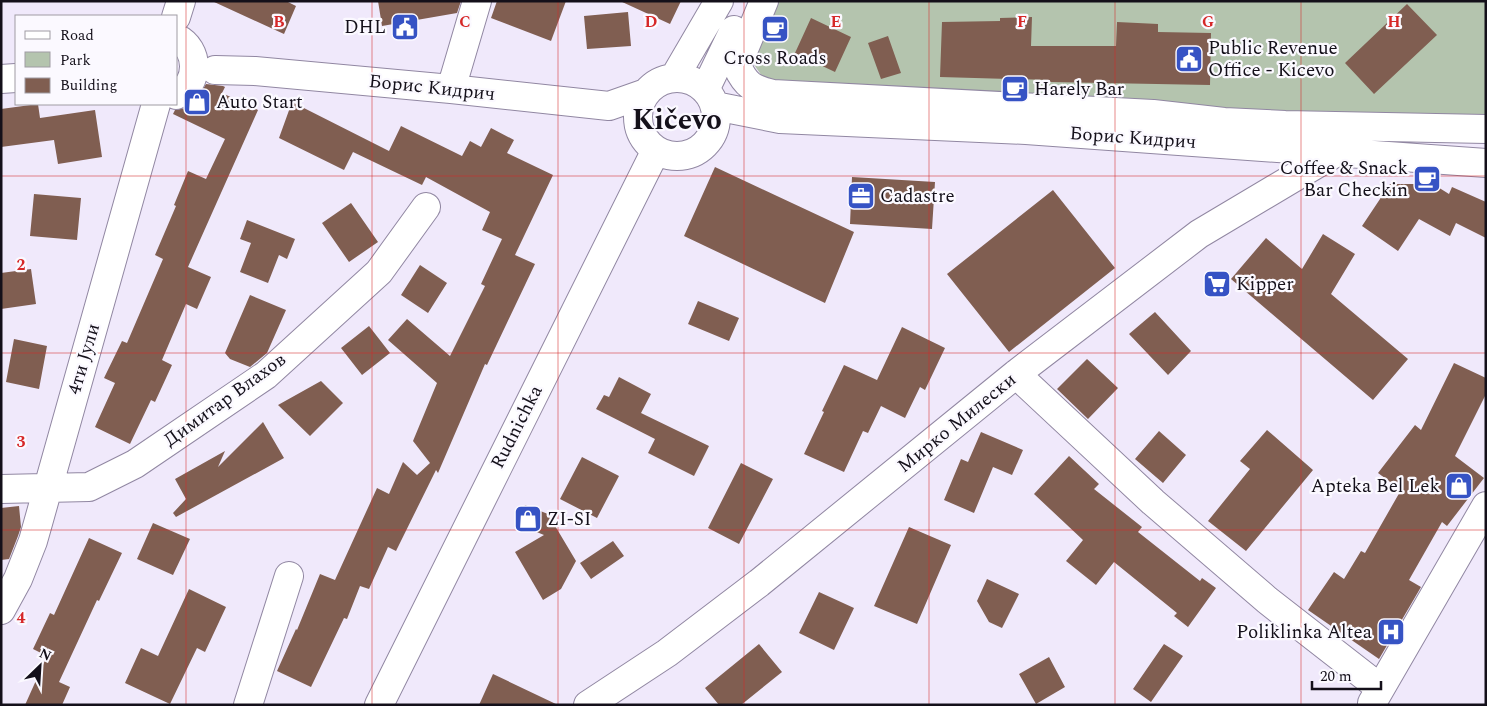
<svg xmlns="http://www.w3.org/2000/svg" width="1487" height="706" font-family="Spectral,serif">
<rect width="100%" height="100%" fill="#f0e9fb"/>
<!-- green -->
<path fill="#b4c4ae" d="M775,1H1486V114H1425L1352,118L855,90L764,79L750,59Z"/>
<!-- building -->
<path fill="#805e51" d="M212,1H286L296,6L284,34Z
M378,1H461L457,13L382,26Z
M497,1H566L551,41L491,18Z
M620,1H681L670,24Z
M1407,4L1437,35L1374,94L1345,63Z
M628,12L631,46L587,49L584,16Z
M1032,17L1031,46H1116L1117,22L1158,24V32L1211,33L1210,85L1050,82V80L940,77L942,22L1000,21V18Z
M811,18L851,37L835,72L795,53Z
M888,36L901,73L881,79L868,43Z
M206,84L223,86L225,87L222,93L258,110L188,267L211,277L197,309L186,304L162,360L172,365L155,402L151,400L130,444L95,427L115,383L104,378L122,341L127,343L163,259L155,255L176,206L174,205L188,171L206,179L225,139L173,114L175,110L185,108L196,100Z
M292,102L389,151L401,126L462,156L470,141L481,147L491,128L514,140L507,153L553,175L515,255L535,264L487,365L485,364L438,473L436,470L396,551L388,547L369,589L360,586L347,619L344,618L311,687L277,671L296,629L297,630L320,574L335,580L377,488L389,494L403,462L417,475L430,463L413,441L437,383L388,340L407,319L450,356L485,286L481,284L502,239L482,230L490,212L426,177L422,185L353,152L344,170L279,138Z
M38,104L40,118L95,110L102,157L58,164L54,140L1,147V109Z
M715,167L854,232L825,303L684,236Z
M852,177L935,182L932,229L850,224Z
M1390,184H1433L1449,194L1452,187L1486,202V238L1456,223L1450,236L1419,219L1398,251L1362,226Z
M1053,190L1115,268L1009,352L947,274Z
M34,194L81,198L77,240L30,236Z
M351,203L378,242L349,262L322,223Z
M247,220L295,239L287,259L279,255L268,283L240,272L251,243L240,239Z
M1323,234L1355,254L1331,294L1408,359L1373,400L1231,279L1266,238L1302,269Z
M420,265L447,283L428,313L401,295Z
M31,269L36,304L1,309V273Z
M250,295L286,310L267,353L250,367L230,359L225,353Z
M698,301L739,318L729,341L688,324Z
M1155,312L1191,351L1168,375L1129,334Z
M369,326L390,353L362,375L341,348Z
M902,327L945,348L925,390L920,387L905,418L881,406L868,433L863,431L844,472L804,454L824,412L822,411L844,365L877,380Z
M14,339L47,346L39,389L6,382Z
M1087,359L1118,388L1088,419L1057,389Z
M1454,363L1486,378V394L1455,456L1484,478L1447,526L1442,522L1409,580L1421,587L1379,659L1308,610L1334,572L1344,579L1361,551L1365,553L1401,490L1378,473L1415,425L1421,430Z
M619,377L651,394L641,413L709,446L694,476L648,453L655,439L596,409L604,395L609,397Z
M321,381L343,403L310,436L278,405Z
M263,422L284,458L176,517L173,513L186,499L175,479L225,451L218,467Z
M1267,430L1313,470L1246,551L1208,521L1250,469L1240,461Z
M1159,431L1186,455L1163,483L1135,459Z
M981,432L1023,450L1012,475L993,467L974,513L944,500L961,459L968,462Z
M1069,456L1099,484L1094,489L1142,527L1138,532L1200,581L1202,578L1216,588L1188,627L1174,616L1177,613L1114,562L1096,585L1066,561L1083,540L1034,494Z
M582,457L619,476L597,518L560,499Z
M741,463L773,479L739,544L708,528Z
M525,505L548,514L576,561L561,589L543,600L515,552L544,535L517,524Z
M19,506L21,527L18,536L9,559L1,560V508Z
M153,523L190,539L173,575L137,559Z
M909,527L951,545L917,624L874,606Z
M89,538L122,553L99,601L97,600L59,682L70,687L62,705H25L47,656L33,649L50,613L54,615Z
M613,541L624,556L591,579L580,563Z
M987,579L1019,594L1002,628L989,622L977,601Z
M189,589L226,607L205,652L197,648L170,704L125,683L141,648L158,656Z
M819,592L854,608L834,650L799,633Z
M759,644L782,672L741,705H719L705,688Z
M1164,644L1183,656L1151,702L1133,689Z
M1049,657L1065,687L1036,704L1019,674Z
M493,674L558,705H479Z"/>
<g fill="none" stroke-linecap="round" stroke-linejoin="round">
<!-- minor casing -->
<g stroke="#9187a2" stroke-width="30">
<path id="minor" d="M764,1L737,66C746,86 753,89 773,94L1153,114L1224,122L1285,125L1486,129
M176,17L181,1
M176,38C200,49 200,84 176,95
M215,70L255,71L451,89L609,106L646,93
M638 117a39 39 0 1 1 78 0a39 39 0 1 1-78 0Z
M674,78L719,1
M1,79L16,78
M451,89L477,1
M705,90L734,30
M715,106L780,119L1026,130L1486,163
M1016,374L1153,502L1267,600L1380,688
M1,489L89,487L135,464L266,375L379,272L426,207
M1,610L18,579L33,541L156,104
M1372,703L1486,506
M248,705L289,576
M379,705L656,150
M588,705L667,653L759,583L1016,374L1199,234L1335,153"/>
</g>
<!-- minor -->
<use href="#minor" stroke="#fff" stroke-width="28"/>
</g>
<!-- grid -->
<path fill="none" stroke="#d62828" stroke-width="1" stroke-opacity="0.55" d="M186,1V705M372,1V705M558,1V705M744,1V705M929,1V705M1115,1V705M1301,1V705M1,176H1486M1,353H1486M1,530H1486"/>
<!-- icons -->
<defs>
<g id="civic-square" transform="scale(1.4375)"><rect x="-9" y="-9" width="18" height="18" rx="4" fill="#3653c4" stroke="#fbf9ff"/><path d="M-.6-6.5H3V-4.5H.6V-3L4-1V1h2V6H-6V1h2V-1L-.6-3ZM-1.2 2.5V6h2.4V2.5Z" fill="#fff"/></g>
<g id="cafe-square" transform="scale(1.4375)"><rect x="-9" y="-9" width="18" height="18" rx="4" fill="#3653c4" stroke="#fbf9ff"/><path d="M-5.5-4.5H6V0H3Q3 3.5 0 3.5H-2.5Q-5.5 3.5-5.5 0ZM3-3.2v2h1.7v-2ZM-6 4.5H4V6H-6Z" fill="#fff"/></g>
<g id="shop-square" transform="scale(1.4375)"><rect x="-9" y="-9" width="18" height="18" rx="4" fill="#3653c4" stroke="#fbf9ff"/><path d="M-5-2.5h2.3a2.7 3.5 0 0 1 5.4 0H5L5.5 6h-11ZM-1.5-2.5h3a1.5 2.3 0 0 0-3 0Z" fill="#fff"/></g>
<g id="office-square" transform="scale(1.4375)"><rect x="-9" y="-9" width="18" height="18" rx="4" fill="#3653c4" stroke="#fbf9ff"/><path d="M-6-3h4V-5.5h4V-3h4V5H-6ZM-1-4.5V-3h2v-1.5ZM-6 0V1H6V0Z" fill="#fff"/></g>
<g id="supermarket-square" transform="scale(1.4375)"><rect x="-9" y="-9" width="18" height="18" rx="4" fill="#3653c4" stroke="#fbf9ff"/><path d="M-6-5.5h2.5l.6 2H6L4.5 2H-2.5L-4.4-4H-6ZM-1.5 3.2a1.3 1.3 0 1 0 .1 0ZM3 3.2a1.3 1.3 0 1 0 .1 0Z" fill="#fff"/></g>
<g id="hospital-square" transform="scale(1.4375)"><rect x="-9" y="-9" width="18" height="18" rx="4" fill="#3653c4" stroke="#fbf9ff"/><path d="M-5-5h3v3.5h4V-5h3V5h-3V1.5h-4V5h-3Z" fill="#fff"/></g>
</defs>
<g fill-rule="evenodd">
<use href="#civic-square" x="405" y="27"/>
<use href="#cafe-square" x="775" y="29"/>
<use href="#civic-square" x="1189" y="59"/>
<use href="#cafe-square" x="1015" y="89"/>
<use href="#shop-square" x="197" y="102"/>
<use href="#cafe-square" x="1427" y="179"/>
<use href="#office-square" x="861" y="196"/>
<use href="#supermarket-square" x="1217" y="284"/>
<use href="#shop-square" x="1459" y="486"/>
<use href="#shop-square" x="528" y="519"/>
<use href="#hospital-square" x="1391" y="632"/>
</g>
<g text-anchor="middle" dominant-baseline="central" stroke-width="4.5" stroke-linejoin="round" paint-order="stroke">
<!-- poi labels -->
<g font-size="19" fill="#14101a" stroke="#fbf9ff" text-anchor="start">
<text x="386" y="27" text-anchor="end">DHL</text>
<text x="1208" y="48">Public Revenue<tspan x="1208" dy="22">Office - Kicevo</tspan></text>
<text x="775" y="58" text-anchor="middle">Cross Roads</text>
<text x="1034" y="89">Harely Bar</text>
<text x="216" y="102">Auto Start</text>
<text x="1408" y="168" text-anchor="end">Coffee &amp; Snack<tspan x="1408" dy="22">Bar Checkin</tspan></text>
<text x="880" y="196">Cadastre</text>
<text x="1236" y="284">Kipper</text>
<text x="1440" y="486" text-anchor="end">Apteka Bel Lek</text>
<text x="547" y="519">ZI-SI</text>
<text x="1372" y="632" text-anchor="end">Poliklinka Altea</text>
</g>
<!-- street labels -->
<g font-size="19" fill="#14101a" stroke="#fbf9ff">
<text transform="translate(432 88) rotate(6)">Борис Кидрич</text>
<text transform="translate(1133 138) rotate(4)">Борис Кидрич</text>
<text transform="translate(84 359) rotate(-74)">4ти Јули</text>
<text transform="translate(225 400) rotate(-36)">Димитар Влахов</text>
<text transform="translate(957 423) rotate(-39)">Мирко Милески</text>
<text transform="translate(517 427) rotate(-63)">Rudnichka</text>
</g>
<!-- town labels -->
<g font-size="29" font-weight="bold" fill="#14101a" stroke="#fbf9ff">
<text x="677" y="120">Kičevo</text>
</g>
</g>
<g font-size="16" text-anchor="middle" font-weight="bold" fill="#d62828" stroke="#fbf9ff" stroke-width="4.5" stroke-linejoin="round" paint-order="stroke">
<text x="279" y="27">B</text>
<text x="465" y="27">C</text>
<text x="651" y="27">D</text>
<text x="836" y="27">E</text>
<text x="1022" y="27">F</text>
<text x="1208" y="27">G</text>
<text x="1394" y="27">H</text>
<text x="21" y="270">2</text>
<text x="21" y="447">3</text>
<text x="21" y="623">4</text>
</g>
<!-- border -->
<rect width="1487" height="706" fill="none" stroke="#14101a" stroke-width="5"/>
<!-- legend -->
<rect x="15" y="15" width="162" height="90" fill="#fbf9ff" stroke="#9f9ca3"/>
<rect x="25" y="31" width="25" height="8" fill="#ffffff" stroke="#9f9ca3"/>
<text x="60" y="40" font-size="15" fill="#14101a">Road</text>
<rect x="25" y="52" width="25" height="15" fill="#b4c4ae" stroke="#9f9ca3"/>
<text x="60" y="65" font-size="15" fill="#14101a">Park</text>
<rect x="25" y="78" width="25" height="15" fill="#805e51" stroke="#9f9ca3"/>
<text x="60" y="90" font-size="15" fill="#14101a">Building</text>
<!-- north arrow -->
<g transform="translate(40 666) rotate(25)" stroke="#fbf9ff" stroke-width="4" paint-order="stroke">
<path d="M0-4L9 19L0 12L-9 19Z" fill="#14101a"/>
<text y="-8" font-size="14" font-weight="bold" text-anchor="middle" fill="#14101a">N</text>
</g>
<!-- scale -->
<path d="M1312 681v8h69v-8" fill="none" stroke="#14101a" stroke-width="2.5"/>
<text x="1320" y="681" font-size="15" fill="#14101a" stroke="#fbf9ff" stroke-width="4" paint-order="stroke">20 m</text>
</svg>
